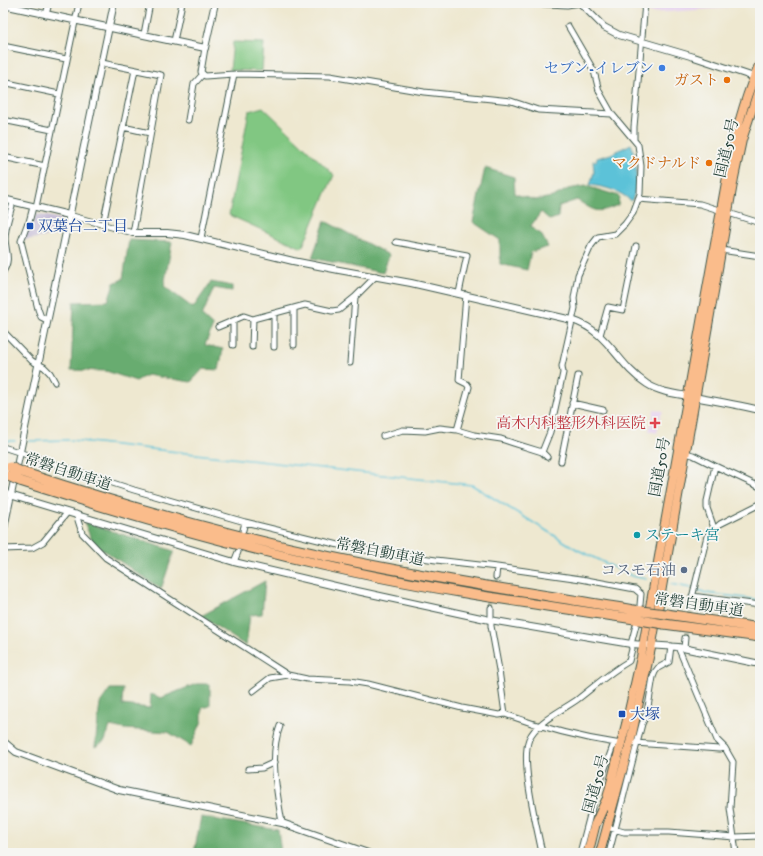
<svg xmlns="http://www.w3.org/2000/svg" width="763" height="856" font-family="'IM FELL DW Pica','Noto Serif JP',serif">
<rect width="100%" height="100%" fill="#f6f6f2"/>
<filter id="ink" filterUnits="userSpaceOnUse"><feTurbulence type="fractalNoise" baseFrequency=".025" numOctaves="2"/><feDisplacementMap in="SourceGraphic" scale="8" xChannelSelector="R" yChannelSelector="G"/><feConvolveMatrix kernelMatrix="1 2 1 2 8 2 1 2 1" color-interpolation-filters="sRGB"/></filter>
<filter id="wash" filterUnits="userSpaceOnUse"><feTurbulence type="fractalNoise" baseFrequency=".012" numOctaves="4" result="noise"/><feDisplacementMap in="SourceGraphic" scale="16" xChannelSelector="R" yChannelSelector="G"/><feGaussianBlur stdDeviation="0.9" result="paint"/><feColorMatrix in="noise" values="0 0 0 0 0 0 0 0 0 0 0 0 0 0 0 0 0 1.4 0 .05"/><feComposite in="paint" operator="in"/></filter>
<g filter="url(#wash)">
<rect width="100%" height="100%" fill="#eee8d0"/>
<!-- built -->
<path fill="#e6d2f0" d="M649,3H727V8L649,13Z
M654,410L663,411L662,414H661L657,433L649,431Z"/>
<!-- industrial -->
<path fill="#c8bfd8" d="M36,214L61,219L62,222L60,235L23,240L27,226L32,227Z"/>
<!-- green -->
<path fill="#81c782" stroke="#50825b" d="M233,42L264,43L262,71L230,70Z
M263,107L334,175L302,248L229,215L249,111Z"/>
<!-- forest -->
<path fill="#68ac70" stroke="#447452" d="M485,168L514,177L515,194L535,200L553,197L568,189L586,186L619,196L618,205C597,214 596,212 577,200L559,206L558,217L550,220L541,212L530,227L541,234L548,247L531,252L527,270L500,264V240L473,222Z
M325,221L389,255L383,273L312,258Z
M129,240L172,242L164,286L193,308L211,282L232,286V291L214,288L202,316L213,326L205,345L223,349L219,370L203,369L191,382L147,375L136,381L106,371L71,370L74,302L108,301L114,283L123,279Z
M84,522L174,551L161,589L93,543Z
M265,581L262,614L250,615L246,646L201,616Z
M196,684H210V706L202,708V721L191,746L168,732L124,729L110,726L105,741L95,747L100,703L110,689H123L122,705L150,708L151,694L161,698Z
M201,817L278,830L281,853H194Z"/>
<!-- water -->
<path fill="#5bc2d8" stroke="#3d8086" d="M631,144C637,156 639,190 631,201C619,190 605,187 590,185L594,172L593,161H596L597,158L611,154Z"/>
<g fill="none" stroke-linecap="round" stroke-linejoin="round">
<!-- stream -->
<path stroke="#5bc2d8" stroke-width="1.5" d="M71,440L472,485L578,550L632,576L646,579
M3,441H15
M29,441L69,440
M671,584L691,588
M696,589L706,593L760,600"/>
</g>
</g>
<g filter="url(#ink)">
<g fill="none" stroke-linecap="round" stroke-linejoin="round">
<!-- minor-tunnel -->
<path stroke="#c5c6b1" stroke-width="5" stroke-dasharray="5 2.5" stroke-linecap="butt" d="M491,608L496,577
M685,638L690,606"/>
<!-- minor casing -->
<g stroke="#3e574b" stroke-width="7">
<path id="minor" d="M529,3L567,5L580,3
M46,15L49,3
M144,34L150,3
M174,41L182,3
M3,46L66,59
M205,48L201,72L205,76L234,74L330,76L424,92L511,101L538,110L612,114
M3,82L59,94
M3,120L52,130
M188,120L194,84L203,74
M123,127L150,133
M634,139V127L645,3
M3,157L45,166
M638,199L700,204L760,223
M33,207L28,226L27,225L21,241L38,309L41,317L47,320
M36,207L79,3
M69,215L133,233L161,75L102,63
M103,224L135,70
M201,238L234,74
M396,242L467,255L459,293
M721,250L760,256
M3,272C11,259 6,253 5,239C5,227 10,214 13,202
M294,308V345
M274,314V347
M218,327L244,316L253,319L305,305L332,311L339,310L355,297
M3,331L32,361L44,367L50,373L55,382
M600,335L608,307L623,310L636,246
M233,345V321
M252,347L253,319
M350,363L355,297L376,276
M572,403L603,410
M457,430L469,387L467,384L459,380L466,295
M383,436L403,430L425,431L440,428L457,430L474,435L501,439L513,443L542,452L547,457
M3,447L134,490L245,522L351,548L436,560L497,567L581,579L635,589L641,594L640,605
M542,452L550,432L563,373L562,366L575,308L574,298L578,275L591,246L598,237L615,234L625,224L633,213L640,194L641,166L638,145L612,114L599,91L594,71L568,26
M686,453L693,455L715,466L760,487
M561,461L578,376
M76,514L82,533L106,558L288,675L307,679L350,681L368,684L462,708L499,715L505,714
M714,528L707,508V501L715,466
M243,530L245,522
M3,549L32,548L43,542L67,513
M234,562L238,552
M496,577L497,567
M692,596L760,605
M690,606L707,536L720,524L760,504
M491,608V626L499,670L505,714C543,728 581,738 621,744
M678,647L712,728L717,740L725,748L733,762L730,808L736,853
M684,648L685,638
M253,691L270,678L288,675
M280,726C269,755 277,792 282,823
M635,743L719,749L725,748
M248,769L262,768L275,762
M607,827L624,832H669L735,837L760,836
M542,853C537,827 520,762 529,739C536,722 563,710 578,699C595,686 610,672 629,661L632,649L631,644L636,625
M580,853L595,796L614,743
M609,853L642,724L647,713L653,677L655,672L658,668L669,662L671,646"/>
</g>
<!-- tertiary casing -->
<g stroke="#3e574b" stroke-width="8">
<path id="tertiary" d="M580,3L604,27L619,35L694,57L760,79
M3,5L205,48L215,3
M3,199L69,215
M133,233H167L185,235L293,261L339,270L411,283L572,320C610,332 616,364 647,384C661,393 678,394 694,397C716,401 738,405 760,410
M3,493L234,562L348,589L490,620L607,640L631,644L678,647L760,664
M3,533L114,3
M3,741L16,752L119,790L282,823L368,853"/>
</g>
<!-- trunk casing -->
<g stroke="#3e574b" stroke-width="10">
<path id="trunk" d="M605,806L626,724L641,657L730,160C737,127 746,94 760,63
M600,853L630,743L652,644L734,178L742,140L760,85"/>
</g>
<!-- motorway casing -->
<g stroke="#3e574b" stroke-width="11">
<path id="motorway" d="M22,472C122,505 223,534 326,556C430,578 536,594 641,611
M20,481C120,513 220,542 322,565C426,589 534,604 640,620
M666,614L760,628
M664,624L760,637
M588,853L595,825L606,801"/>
</g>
<!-- minor -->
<use href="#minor" stroke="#fff" stroke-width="5"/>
<!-- tertiary -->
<use href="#tertiary" stroke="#fff" stroke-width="6"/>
<!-- trunk -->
<use href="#trunk" stroke="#fabc8b" stroke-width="8"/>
<!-- motorway -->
<use href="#motorway" stroke="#fabc8b" stroke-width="9"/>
<!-- motorway-bridge casing -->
<g stroke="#3e574b" stroke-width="11" stroke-linecap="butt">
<path id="motorway-bridge" d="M10,467L22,472
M8,476L20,481
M641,611L666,614
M640,620L664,624"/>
</g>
<!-- motorway-bridge -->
<use href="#motorway-bridge" stroke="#fabc8b" stroke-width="9"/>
</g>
</g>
<!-- markers -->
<circle fill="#3f7fe0" stroke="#f6f6f2" stroke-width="1.5" cx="662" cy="68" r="4"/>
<g fill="#e8710a" stroke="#f6f6f2" stroke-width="1.5">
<circle cx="727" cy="80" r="4"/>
<circle cx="709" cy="163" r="4"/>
</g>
<g fill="#1a4fb4" stroke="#f6f6f2" stroke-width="1.5">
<rect x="26" y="222" width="8" height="8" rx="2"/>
<rect x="618" y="710" width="8" height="8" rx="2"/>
</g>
<path fill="#e0444e" stroke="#f6f6f2" stroke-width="1.5" d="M653 417h4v4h4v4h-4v4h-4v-4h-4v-4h4z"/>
<circle fill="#0f9aa8" stroke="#f6f6f2" stroke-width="1.5" cx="637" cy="535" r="4"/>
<circle fill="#5c6f8a" stroke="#f6f6f2" stroke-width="1.5" cx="684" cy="570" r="4"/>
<g text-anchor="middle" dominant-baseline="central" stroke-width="3.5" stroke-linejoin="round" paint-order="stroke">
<!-- shop labels -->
<g font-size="15" fill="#366cbe" stroke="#f6f6f2" text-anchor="end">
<text x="654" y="68">セブン-イレブン</text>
</g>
<!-- food labels -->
<g font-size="15" fill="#c56008" stroke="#f6f6f2" text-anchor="end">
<text x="719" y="80">ガスト</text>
<text x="701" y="163">マクドナルド</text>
</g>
<!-- street labels -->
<g font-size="15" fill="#1f3d34" stroke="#f6f6f2">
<text transform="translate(727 148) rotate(-77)">国道50号</text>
<text transform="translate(660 467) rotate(-80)">国道50号</text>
<text transform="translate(68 472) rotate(18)">常磐自動車道</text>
<text transform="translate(380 552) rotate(11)">常磐自動車道</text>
<text transform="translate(699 605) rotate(8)">常磐自動車道</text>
<text transform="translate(596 784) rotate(-75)">国道50号</text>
</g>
<!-- transit labels -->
<g font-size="15" fill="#164399" stroke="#f6f6f2" text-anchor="start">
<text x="38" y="226">双葉台二丁目</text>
<text x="630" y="714">大塚</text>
</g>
<!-- health labels -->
<g font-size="15" fill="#be3a42" stroke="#f6f6f2" text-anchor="end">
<text x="646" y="423">高木内科整形外科医院</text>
</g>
<!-- culture labels -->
<g font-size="15" fill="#0d838f" stroke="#f6f6f2" text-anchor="start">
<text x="645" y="535">ステーキ宮</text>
</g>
<!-- service labels -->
<g font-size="15" fill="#4e5e75" stroke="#f6f6f2" text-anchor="end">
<text x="676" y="570">コスモ石油</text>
</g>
</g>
<!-- margin -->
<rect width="763" height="856" fill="none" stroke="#f6f6f2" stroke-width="16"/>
</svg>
